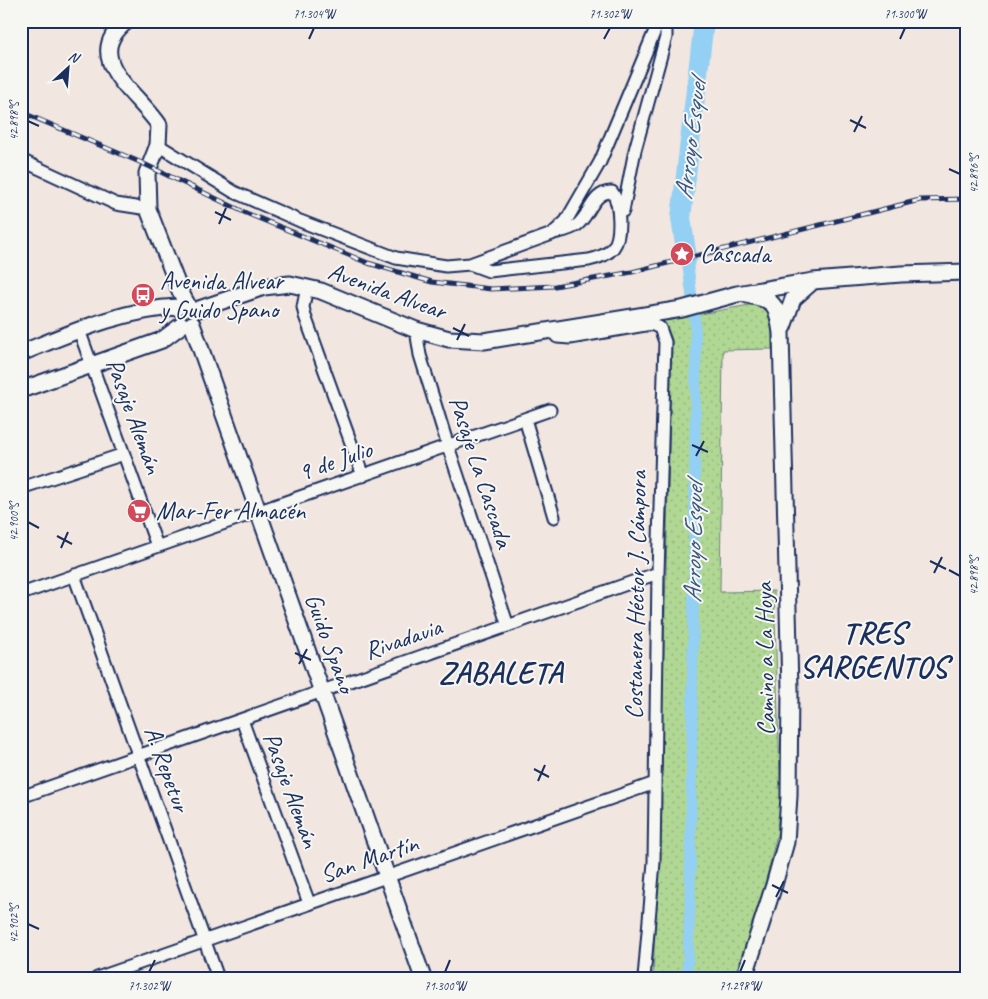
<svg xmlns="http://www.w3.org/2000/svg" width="988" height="999" font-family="Caveat,sans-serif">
<defs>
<pattern id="grass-dots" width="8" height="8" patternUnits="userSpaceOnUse" patternTransform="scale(1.25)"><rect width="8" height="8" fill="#b0d793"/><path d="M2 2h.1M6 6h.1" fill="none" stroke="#97b981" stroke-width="1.8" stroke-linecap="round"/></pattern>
</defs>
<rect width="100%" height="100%" fill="#f2e6e0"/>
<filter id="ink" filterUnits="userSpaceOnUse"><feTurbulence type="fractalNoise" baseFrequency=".02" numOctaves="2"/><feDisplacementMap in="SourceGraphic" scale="10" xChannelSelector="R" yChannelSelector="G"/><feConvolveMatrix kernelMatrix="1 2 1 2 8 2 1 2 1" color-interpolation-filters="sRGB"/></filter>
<g filter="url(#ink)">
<!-- grass -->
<path fill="url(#grass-dots)" stroke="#668378" d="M749,305L763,306L772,314V349L723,350L720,592L774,591L781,806L777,825L779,826L761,901L737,978H653L660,802L672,340L668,329L658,322Z"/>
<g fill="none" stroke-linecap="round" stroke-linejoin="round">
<!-- canal -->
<path stroke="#93d0f3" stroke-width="11" d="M687,978L690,907L696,354L695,322L687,258"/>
<!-- river -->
<path stroke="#93d0f3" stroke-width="20" d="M687,258L681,218L704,21"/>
<!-- street casing -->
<g stroke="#1b2f5e" stroke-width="15">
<path id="street" d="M158,145L234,192L300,221L396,258L446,266L470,264L552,234L566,221L600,162L659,21
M21,160L116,204L148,209
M623,211L635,150L666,37V21
M470,264L489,271L589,260C598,258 607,255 613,248C622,237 620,202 612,192C593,191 590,215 577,225C570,230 562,231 554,233
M307,287L303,307L305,316L363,476
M79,330L157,546
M416,330L420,355L448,446L508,626
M552,330L557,337L570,338L651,324L660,328L665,342L658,573L654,862L644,978
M525,419L554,517
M21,488L124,454
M74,575L218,978
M21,594L550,410
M242,720L309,903
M21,797L658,573
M97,978L655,783"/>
</g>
<!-- secondary casing -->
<g stroke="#1b2f5e" stroke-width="19">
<path id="secondary" d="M127,21C79,58 138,93 159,125L158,145L147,173L148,209L180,291L187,304
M196,310L264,287L290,284L321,291L416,330L449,339L484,341L682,309L737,294L813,281L901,274L967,272
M192,324L423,978
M783,327L793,299L811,283
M21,353C71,333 124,309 178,307
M21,390L162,340L182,325
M744,978L774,885L786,842L789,796L790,689L781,333C777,305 776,300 747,295"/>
</g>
<!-- street -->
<use href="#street" stroke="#f6f6f2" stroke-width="11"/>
<!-- secondary -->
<use href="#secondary" stroke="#f6f6f2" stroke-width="15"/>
<!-- rail casing -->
<g stroke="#1b2f5e" stroke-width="5">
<path id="rail" d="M21,112L142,163L246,213L368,263L432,282L491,289L555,286L632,272L920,200L967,199"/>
</g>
<!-- rail -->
<use href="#rail" stroke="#f6f6f2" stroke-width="3" stroke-dasharray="9" stroke-linecap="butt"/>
</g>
</g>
<!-- ticks -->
<path fill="none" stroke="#1b2f5e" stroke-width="2" d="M309,39L314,28M604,39L610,28M900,39L905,28M850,120L866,128M28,121L39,126M854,132L862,116M949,169L960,174M215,212L231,220M219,224L226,208M453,328L469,336M457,340L465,324M692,445L708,452M696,456L704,441M28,522L39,528M57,536L72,544M61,548L68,532M930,561L946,569M949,570L960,576M934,573L942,557M295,653L311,660M299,664L307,649M534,769L549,777M538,781L545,765M772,885L788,893M776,897L784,881M28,924L39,929M149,972L155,960M445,972L450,960M740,972L745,960"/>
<!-- icons -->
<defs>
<g id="sight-disc" transform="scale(1.25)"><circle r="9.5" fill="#d1495b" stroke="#f6f6f2"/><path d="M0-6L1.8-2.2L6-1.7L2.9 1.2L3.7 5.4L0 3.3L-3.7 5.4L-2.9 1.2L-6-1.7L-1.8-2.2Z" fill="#fff"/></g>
<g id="bus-disc" transform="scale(1.25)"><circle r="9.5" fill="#d1495b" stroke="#f6f6f2"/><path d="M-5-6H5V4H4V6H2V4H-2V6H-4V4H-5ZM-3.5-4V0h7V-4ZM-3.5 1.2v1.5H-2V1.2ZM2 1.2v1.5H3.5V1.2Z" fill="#fff"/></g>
<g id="supermarket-disc" transform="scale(1.25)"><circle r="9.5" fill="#d1495b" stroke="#f6f6f2"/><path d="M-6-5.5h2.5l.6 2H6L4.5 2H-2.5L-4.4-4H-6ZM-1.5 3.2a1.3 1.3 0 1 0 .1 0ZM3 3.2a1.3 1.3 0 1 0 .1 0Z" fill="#fff"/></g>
</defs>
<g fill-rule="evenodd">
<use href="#sight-disc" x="682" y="254"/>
<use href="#bus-disc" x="143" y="295"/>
<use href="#supermarket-disc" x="139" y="511"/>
</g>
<g text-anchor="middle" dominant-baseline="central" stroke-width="4" stroke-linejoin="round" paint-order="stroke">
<!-- poi labels -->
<g font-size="25" fill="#1b2f5e" stroke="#f6f6f2" text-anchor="start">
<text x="700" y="254">Cascada</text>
<text x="160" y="281">Avenida Alvear<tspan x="160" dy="29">y Guido Spano</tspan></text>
<text x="156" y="511">Mar-Fer Almacén</text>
</g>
<!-- street labels -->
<g font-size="25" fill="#1b2f5e" stroke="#f6f6f2">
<text transform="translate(387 291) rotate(20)">Avenida Alvear</text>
<text transform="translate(134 416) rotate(70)">Pasaje Alemán</text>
<text transform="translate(335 461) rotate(-19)">9 de Julio</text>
<text transform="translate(481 472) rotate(72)">Pasaje La Cascada</text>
<text transform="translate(636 595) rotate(-89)">Costanera Héctor J. Cámpora</text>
<text transform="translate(403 639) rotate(-19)">Rivadavia</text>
<text transform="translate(330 643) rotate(70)">Guido Spano</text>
<text transform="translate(765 659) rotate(-91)">Camino a La Hoya</text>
<text transform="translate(167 769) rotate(70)">A. Repetur</text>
<text transform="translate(291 790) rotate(70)">Pasaje Alemán</text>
<text transform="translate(369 859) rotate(-19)">San Martín</text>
</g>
<!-- water labels -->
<g font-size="26" font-style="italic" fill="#395783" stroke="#f6f6f2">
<text transform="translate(690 140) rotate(-83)">Arroyo Esquel</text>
<text transform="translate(693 543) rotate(-89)">Arroyo Esquel</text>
</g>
<!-- district labels -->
<g font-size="30" font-weight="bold" letter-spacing="1" fill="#1b2f5e" stroke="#f6f6f2">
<text x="874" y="633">TRES<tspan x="874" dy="34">SARGENTOS</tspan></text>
<text x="501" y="673">ZABALETA</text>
</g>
</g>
<!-- margin -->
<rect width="988" height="999" fill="none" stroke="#f6f6f2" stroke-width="55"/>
<!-- north arrow -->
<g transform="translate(68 68) rotate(26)" stroke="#f6f6f2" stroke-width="4" paint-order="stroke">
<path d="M0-4L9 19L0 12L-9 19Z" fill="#1b2f5e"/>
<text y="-8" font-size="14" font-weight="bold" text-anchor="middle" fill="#1b2f5e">N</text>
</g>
<rect x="28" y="28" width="932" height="944" fill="none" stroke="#1b2f5e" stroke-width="2"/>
<g font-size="12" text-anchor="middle" fill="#1b2f5e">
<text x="314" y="18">71.304°W</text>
<text x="610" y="18">71.302°W</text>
<text x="905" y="18">71.300°W</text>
<text transform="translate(14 121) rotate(-90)" y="4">42.898°S</text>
<text transform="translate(974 174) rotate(-90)" y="4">42.896°S</text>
<text transform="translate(14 522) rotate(-90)" y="4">42.900°S</text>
<text transform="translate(974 576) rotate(-90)" y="4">42.898°S</text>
<text transform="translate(14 924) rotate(-90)" y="4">42.902°S</text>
<text x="149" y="990">71.302°W</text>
<text x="445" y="990">71.300°W</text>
<text x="740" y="990">71.298°W</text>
</g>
</svg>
